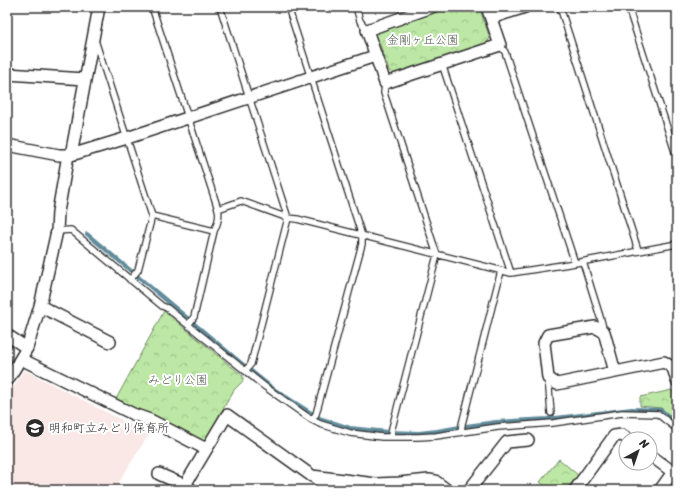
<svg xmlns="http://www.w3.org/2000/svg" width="684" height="497" font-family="Sriracha,'Klee One',sans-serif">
<defs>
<pattern id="park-crowns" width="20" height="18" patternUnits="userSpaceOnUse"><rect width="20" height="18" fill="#bce7a4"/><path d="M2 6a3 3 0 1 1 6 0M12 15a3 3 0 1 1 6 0" fill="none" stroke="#a2c68d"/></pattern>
</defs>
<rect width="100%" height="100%" fill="#fff"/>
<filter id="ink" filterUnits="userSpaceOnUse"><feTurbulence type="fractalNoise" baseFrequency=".025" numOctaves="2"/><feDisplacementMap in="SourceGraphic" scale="8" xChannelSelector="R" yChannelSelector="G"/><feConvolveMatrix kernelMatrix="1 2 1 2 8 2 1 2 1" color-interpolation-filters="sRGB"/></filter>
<g filter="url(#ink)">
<!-- built -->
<path fill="#fae8e6" d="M24,370L149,434L114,490H7V398Z"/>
<!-- park -->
<path fill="url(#park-crowns)" stroke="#748968" d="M451,7H479L490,38L487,43L394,74L389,71L377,36L381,29Z
M164,311L243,376V381L234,390L204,442L116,399Z
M672,390L677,406V421L661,408L640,406V397Z
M559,459L578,475L566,490H550L540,482Z"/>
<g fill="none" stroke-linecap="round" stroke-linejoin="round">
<!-- stream -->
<path stroke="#628c9c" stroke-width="4" d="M87,234L240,362L275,390L319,418L350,428L388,432L419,433L437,431L466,426L496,422L547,419L632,409L661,410L677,424"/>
<!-- service casing -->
<g stroke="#2b2b2b" stroke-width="8">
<path id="service" d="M152,7L218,209
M220,7L288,218L251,364L245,371
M288,7L362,236V244L316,414L312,420
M356,7L360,21L367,30
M560,7L638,250
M628,7L677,158
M95,40L152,216L138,270L130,280
M500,45L505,52L575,263
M442,64L511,273
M385,83L384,93L437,255L392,428L391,436
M152,216L214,231C217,225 220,216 218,209L241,201L288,218L297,219L511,273L575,263L677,244
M57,231L71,230L162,306L167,308L264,386L312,420L320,424L350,433L382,437H418L436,436L498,427L553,423L622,413L658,414L677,429
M583,262L601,320L604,332
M188,325L194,317L214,231
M548,378L551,413
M461,432L462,424L501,271"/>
</g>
<!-- minor casing -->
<g stroke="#2b2b2b" stroke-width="14">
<path id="minor" d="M432,7L367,30L385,83L500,45L487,7
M491,18L525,7
M7,74L85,79
M7,145L59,155H71L127,138L375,56
M71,155L99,7
M40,306L110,342
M7,335L27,348
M21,359L133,414L150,420L206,449
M615,372L604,332L595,327L548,335L544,343L548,378L557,384L664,362L673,368L677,381
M7,381L27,348L40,306L57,231L58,212L68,155
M650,455L677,475
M159,474L184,485L192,490
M313,476L331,490
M182,490L227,415L312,476L376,484L399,483L429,480L435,481L447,490
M469,490L507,442L528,440
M575,490L614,436L622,435L628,439
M660,490L673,472"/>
</g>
<!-- service -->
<use href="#service" stroke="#fff" stroke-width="5.5"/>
<!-- minor -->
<use href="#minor" stroke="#fff" stroke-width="11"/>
</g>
</g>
<!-- icons -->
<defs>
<g id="school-disc" transform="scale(1)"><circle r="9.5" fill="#2b2b2b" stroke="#fff"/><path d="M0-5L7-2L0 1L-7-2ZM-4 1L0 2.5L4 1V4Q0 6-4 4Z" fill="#fff"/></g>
</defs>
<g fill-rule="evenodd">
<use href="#school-disc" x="35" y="428"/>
</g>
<g text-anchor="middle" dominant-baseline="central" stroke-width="4" stroke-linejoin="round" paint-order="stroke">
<!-- park labels -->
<g font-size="12" fill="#4f5a49" stroke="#fff">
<text x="423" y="40">金剛ヶ丘公園</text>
<text x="178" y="380">みどり公園</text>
</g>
<!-- poi labels -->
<g font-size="12" fill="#2b2b2b" stroke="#fff" text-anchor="start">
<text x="49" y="428">明和町立みどり保育所</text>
</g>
</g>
<!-- margin -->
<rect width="684" height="497" fill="none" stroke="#fff" stroke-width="24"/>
<rect x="12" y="12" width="660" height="473" fill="none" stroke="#2b2b2b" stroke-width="1.5" filter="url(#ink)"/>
<!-- north arrow -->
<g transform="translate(638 451) rotate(40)"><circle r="19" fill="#ffffff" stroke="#aaaaaa"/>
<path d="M0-3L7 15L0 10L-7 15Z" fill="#2b2b2b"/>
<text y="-6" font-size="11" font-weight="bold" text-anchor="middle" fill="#2b2b2b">N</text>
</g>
</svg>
